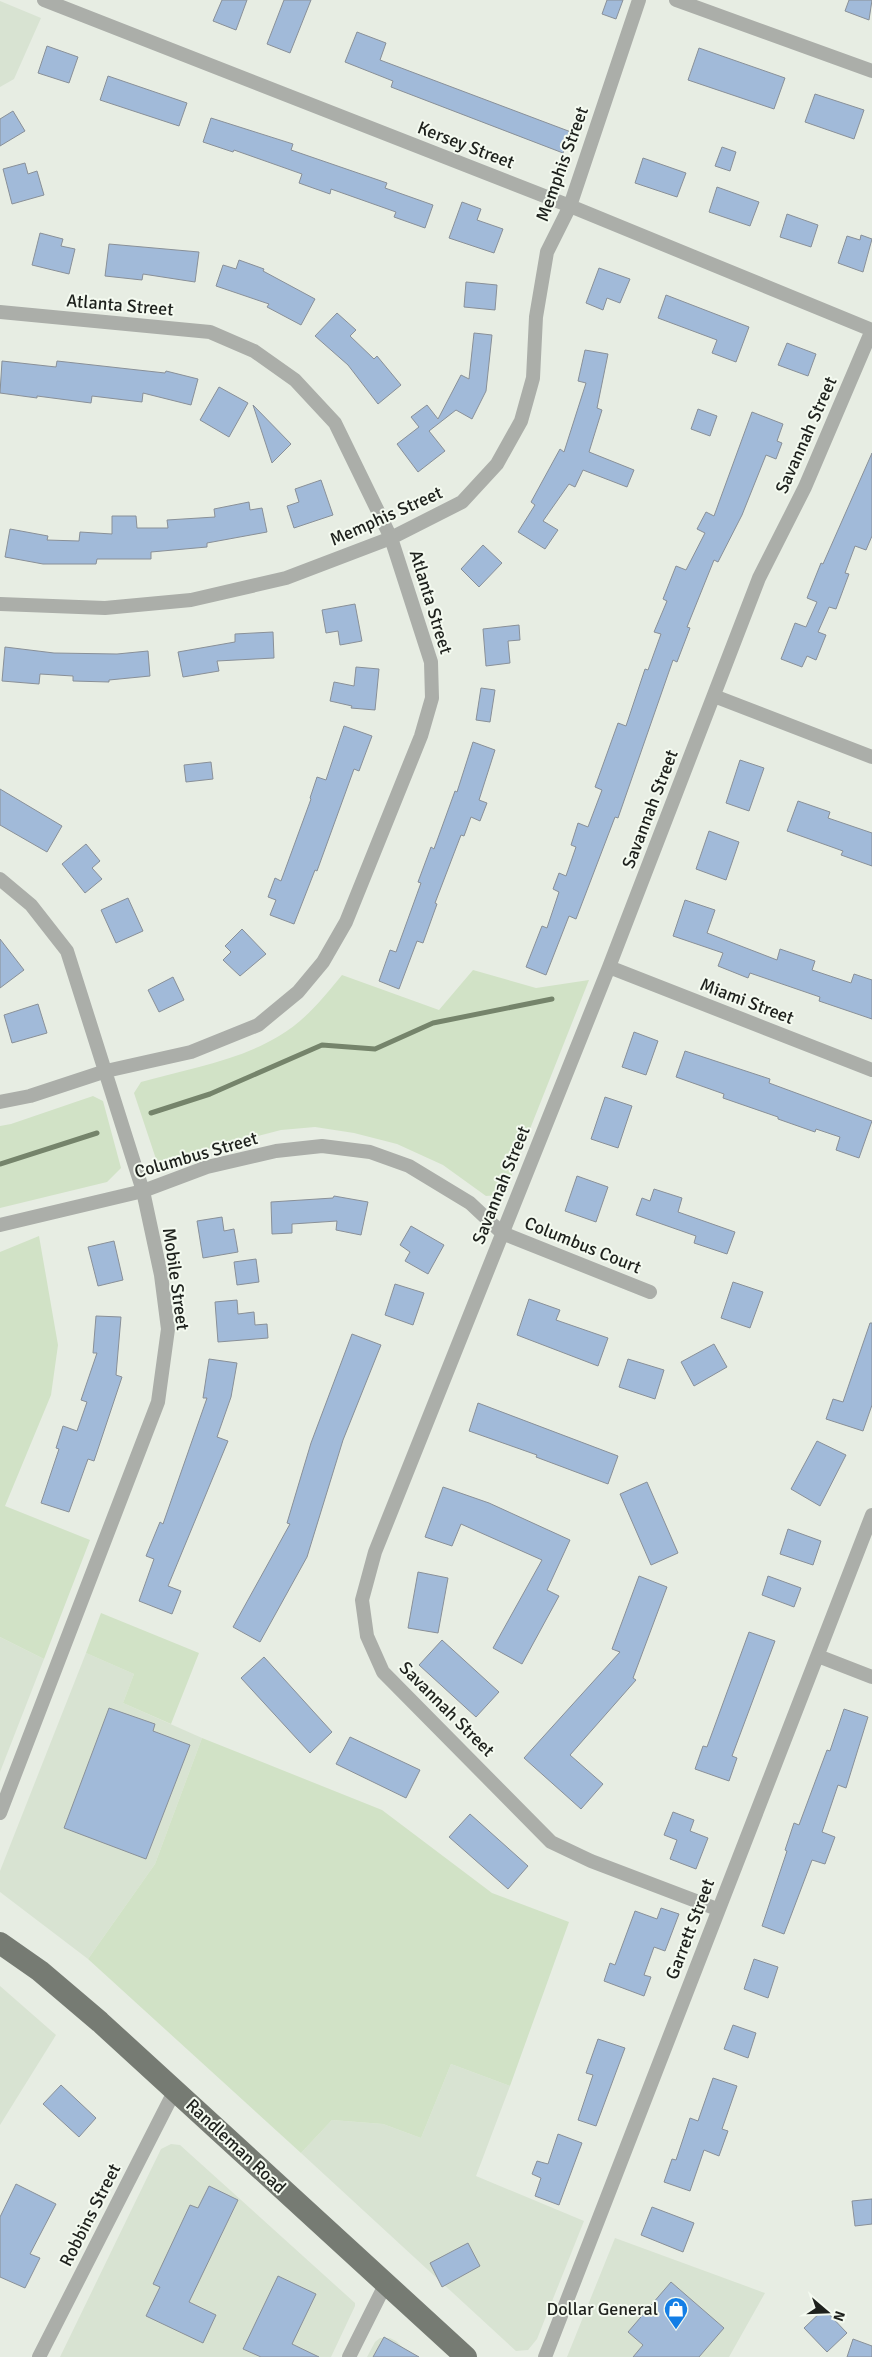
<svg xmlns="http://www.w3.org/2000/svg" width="872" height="2357" font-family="Signika,sans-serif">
<rect width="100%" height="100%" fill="#e7ede3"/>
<!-- built -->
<path fill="#d8e3d2" d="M0,1L41,18L14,79L0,87Z
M0,1637L44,1659L0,1772Z
M86,1653L134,1674L123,1703L202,1738L155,1864L88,1959L0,1892V1871Z
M0,1986L56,2035L0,2125Z
M451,2064L510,2086L476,2176L584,2221L537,2339L528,2350L516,2351L301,2153L332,2120L383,2124L421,2138Z
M171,2144L180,2145L355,2303V2306L331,2357H60L161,2149Z
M615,2238L765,2293L729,2357H567Z
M380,2338H390L396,2341L413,2357H367L375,2342Z"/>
<!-- green -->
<path fill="#d1e2c6" d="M473,970L536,988L589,980L507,1187L499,1195L486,1196L443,1165L397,1144L354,1133L315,1127L281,1130L157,1162L134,1093L141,1082C187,1069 238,1061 279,1036C305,1021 324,997 342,975L439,1010Z
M93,1096L103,1101L121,1168L107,1182L0,1208V1126L11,1124Z
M39,1236L58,1345L51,1395L5,1506L90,1540L44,1659L0,1637V1252Z
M101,1613L199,1653L171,1724L123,1703L134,1674L86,1653Z
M202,1738L382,1810L492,1893L569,1922L510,2086L451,2064L421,2138L383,2124L332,2120L301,2153L88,1959L155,1864Z"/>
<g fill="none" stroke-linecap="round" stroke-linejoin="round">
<!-- stream -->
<path stroke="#75846b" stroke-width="5" d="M151,1113L210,1094L322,1045L375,1049L433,1023L552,999
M0,1164L97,1133"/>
</g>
<!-- building -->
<path fill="#a1bad9" stroke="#899098" d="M222,0H247L236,30L213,21Z
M284,0H311L290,53L267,44Z
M607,0H623L616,19L602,14Z
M849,0H872L869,20L845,11Z
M357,32L386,43L380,60L571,132L563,153L391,87L393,81L345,62Z
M47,46L78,57L69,83L38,73Z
M699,48L785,78L774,109L688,80Z
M108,76L187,103L179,126L100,100Z
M815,94L864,110L854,139L805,122Z
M13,111L25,131L0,146V119Z
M211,118L293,144L291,150L387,183L385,188L433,205L425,228L394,217L396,212L331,189L330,194L299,183L302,174L234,150L233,152L203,142Z
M722,147L736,152L730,171L715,166Z
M643,158L686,173L677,197L635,183Z
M25,163L28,174L37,171L44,195L12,204L3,169Z
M717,187L759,202L750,226L709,212Z
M462,202L481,209L477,220L503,229L494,253L449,238Z
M787,214L818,225L811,247L780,237Z
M40,233L63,239L61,246L75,249L69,274L32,265Z
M861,235L872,239L863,272L838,263L847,236L860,240Z
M109,244L199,252L195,282L143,274L142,280L105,276Z
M239,260L264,269L263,271L315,299L301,325L267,307L269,304L216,286L223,265L236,269Z
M599,268L630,279L620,303L607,298L603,310L586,303Z
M466,282L497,285L495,310L464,307Z
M666,295L749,327L736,362L712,353L717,340L658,318Z
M337,313L356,330L350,336L374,359L377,356L401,385L378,404L348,365L315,336Z
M474,333L492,335L486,391L472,419L456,410L429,431L445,451L418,472L397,444L419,427L411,417L427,405L438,419L461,375L469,379Z
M787,343L816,354L808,376L778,365Z
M585,350L608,354L597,408L602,410L589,452L634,470L627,487L583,470L575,487L569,484L543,521L558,530L545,549L518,532L535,505L531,502L560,449L564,452L586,383L578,381Z
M2,361L56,367L57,361L165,373L166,371L198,379L191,405L143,393L142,402L92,396L91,403L37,396V398L0,393Z
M219,387L248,403L229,437L200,420Z
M253,405L291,444L272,463Z
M698,409L717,416L710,436L691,429Z
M752,412L783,424L777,441L782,443L776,459L766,455L742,515L718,562L714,560L687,627L690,628L677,662L673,660L618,818L615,817L576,919L569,916L546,975L526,967L542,926L547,928L559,892L553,889L559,873L566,876L576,847L571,845L578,823L588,827L602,790L595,787L618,723L626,726L645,669L648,670L661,634L654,632L667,601L663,599L676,566L686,570L705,533L697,529L706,512L714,516Z
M872,453V536L866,550L855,546L845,573L849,574L836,609L829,607L818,632L826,635L816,660L807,656L802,667L781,659L795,623L806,627L817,602L807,598L821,563L823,564Z
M321,480L333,515L294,528L287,506L299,502L295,489Z
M249,502L250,510L262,508L267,532L207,543V547L151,552V559H97L96,564H43L5,557L10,529L48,536L47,540L79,541L80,532L112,534V516H136L137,528H168L167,520L215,517L214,509Z
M483,545L502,563L479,587L461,569Z
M355,604L362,641L340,645L338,631L326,633L322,610Z
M519,625L520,640L508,641L510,663L486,666L483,629Z
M273,632L274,658L217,661L219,671L183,677L178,652L235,642V634Z
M5,647L54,653L117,654L148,651L150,676L109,680V682L73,681V676L40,674L39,684L2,681Z
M356,667L379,669L375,710L351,708L352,706L330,701L334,682L354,686Z
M481,688L495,690L490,722L476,720Z
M344,726L372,736L359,771L354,769L317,871L315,870L294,924L270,915L276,900L268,897L275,878L281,881L311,799L310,798L317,777L326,780Z
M473,742L495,750L479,800L487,803L480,821L471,817L464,836L461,835L435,903L437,904L423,943L417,941L399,989L379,981L390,950L396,952L421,883L418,882L431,847L434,849L455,791L457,792Z
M740,760L764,768L749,811L726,803Z
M211,762L213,779L186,782L184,765Z
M0,789L62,826L47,852L0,825Z
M798,801L830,812L828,818L872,833V866L841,855L843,851L787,831Z
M709,831L739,842L726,880L696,869Z
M86,844L100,861L92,868L102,879L85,893L62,864Z
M128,898L143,931L116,943L101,910Z
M685,900L715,910L707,933L777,960L780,949L815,961L812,970L851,983L854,974L872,980V1019L819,1001L820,997L750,973L748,978L718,966L723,953L673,936Z
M242,929L266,954L240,976L223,960L231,952L225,946Z
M0,939L24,970L0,988Z
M173,977L184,1000L159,1012L148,990Z
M38,1004L47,1033L12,1043L4,1015Z
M634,1032L658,1041L646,1075L622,1067Z
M685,1051L770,1079L769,1083L872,1121L859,1158L836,1150L840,1137L816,1129L815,1132L778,1119V1117L723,1098L724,1094L676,1077Z
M605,1097L632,1106L618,1148L591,1139Z
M577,1176L608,1187L596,1222L565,1211Z
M654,1189L682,1198L678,1212L735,1232L727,1254L694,1243L696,1236L636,1215L642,1198L650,1201Z
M334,1196L368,1202L361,1235L336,1230L337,1221L292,1224V1233L272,1234L271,1202L333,1198Z
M222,1217L224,1231L234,1229L238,1252L203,1258L197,1221Z
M411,1226L444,1245L428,1274L405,1261L410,1252L400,1245Z
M114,1241L123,1280L98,1286L88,1247Z
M256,1259L259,1282L237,1285L234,1262Z
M733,1282L763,1292L750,1328L721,1318Z
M395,1284L424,1293L413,1325L385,1315Z
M529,1299L560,1310L556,1320L608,1338L598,1366L517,1335Z
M237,1300L238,1314L254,1312L255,1325L267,1324L268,1338L218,1342L215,1302Z
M96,1316L121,1317L116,1375L122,1377L94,1461L88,1459L69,1512L41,1503L59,1449L56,1448L63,1426L77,1431L87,1402L81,1400L97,1353H93Z
M870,1323H872V1405L863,1431L826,1419L833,1399L843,1402Z
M352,1334L381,1345L343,1440L307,1557L260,1642L233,1627L290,1524L287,1523L311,1443Z
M714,1344L727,1367L694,1386L681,1362Z
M209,1359L237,1363L231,1397L217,1437L228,1441L168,1586L181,1591L172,1614L139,1601L154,1559L146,1556L160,1522L163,1524L207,1398H203Z
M628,1359L664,1370L655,1399L619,1387Z
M478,1403L618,1456L608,1484L536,1457L537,1455L469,1431Z
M817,1441L846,1455L820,1506L791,1489Z
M647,1482L678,1553L651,1565L620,1494Z
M443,1487L489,1503L570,1540L547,1590L559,1596L522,1664L493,1648L542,1560L461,1524L452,1546L425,1537Z
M788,1529L821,1541L813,1565L780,1554Z
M418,1572L448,1578L438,1633L408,1628Z
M639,1576L667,1587L633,1678L636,1680L570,1755L603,1784L581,1809L524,1758L620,1652L612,1649Z
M768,1576L801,1588L794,1607L762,1595Z
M749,1632L775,1641L732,1756L737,1758L729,1781L695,1769L703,1746L707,1747Z
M442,1640L499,1692L476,1717L419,1665Z
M264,1657L332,1732L310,1753L241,1678Z
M109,1708L155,1724L153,1731L190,1745L146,1859L64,1828Z
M844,1709L868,1717L846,1788L838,1785L822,1832L835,1837L825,1864L812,1860L784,1934L762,1926L787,1851L785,1850L794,1823L799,1825L827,1750L830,1751Z
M350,1737L420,1770L406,1798L336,1764Z
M673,1812L694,1820L690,1831L708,1838L696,1869L670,1859L677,1840L664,1835Z
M470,1814L528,1866L508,1889L449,1837Z
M661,1908L679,1914L665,1951L654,1947L644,1975L651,1977L644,1996L604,1981L610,1963L615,1965L635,1911L657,1919Z
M754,1959L778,1967L768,1998L744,1989Z
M733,2025L756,2033L748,2058L724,2049Z
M598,2039L625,2048L596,2126L578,2120L593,2075L586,2073Z
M713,2078L737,2086L722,2129L728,2131L719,2156L704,2150L690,2191L664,2182L672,2159L676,2160L690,2118L698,2121Z
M61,2085L96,2118L79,2137L43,2104Z
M558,2134L582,2143L559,2205L535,2196L541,2178L532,2174L537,2161L548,2164Z
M16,2184L56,2204L30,2254L40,2258L25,2288L0,2277V2217Z
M209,2186L238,2200L189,2302L216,2315L203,2343L146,2316L160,2287L153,2284L190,2205L198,2208Z
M872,2199V2224L855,2226L852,2201Z
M652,2207L694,2223L683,2252L641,2235Z
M468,2243L480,2266L442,2287L430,2263Z
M278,2276L316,2294L292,2344L319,2357H261L243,2349Z
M671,2282L724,2328L699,2357H633L643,2345L628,2332Z
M824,2309L847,2333L827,2352L804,2328Z
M384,2337L419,2357H373Z
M853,2339L872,2346V2357H847Z"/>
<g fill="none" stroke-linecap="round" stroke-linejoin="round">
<!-- minor -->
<path stroke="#abaea9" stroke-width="14" d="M44,0L570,206L872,330
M676,0L872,71
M0,312L210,332L254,351L295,380L335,423L391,538L431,662L432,698L421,736L346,922L323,962L298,992L258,1025L191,1052L106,1071L30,1096L0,1102
M0,604L105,608L191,600L286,578L391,538L462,502L497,464L521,421L533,378L536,317L547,252L570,206L639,0
M714,696L872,757
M0,879L31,905L67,951L143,1191L161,1275L168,1329L158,1402L0,1813
M609,967L872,1070
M0,1225L143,1191L207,1167L276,1151L322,1146L370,1152L409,1166L470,1203L502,1233L650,1292
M818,1656L872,1677
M717,1909L591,1861L551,1842L383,1672L367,1636L362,1600L375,1552L609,967L759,578L805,487L872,330
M39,2357L175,2090
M349,2357L386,2283
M545,2357L872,1515"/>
<!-- primary -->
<path stroke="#767b73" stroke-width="22" d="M0,1943L40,1971L100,2022L466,2357"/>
</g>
<!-- icons -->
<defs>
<g id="shop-pin" transform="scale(1.25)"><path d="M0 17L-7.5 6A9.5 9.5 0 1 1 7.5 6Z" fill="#137ee6" stroke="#f4faf0"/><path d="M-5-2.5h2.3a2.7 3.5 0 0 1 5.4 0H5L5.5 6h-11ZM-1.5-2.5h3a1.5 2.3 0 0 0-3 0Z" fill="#fff"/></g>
</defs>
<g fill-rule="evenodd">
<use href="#shop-pin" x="676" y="2309"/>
</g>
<g text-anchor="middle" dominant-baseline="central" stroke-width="4" stroke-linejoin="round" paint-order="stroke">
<!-- street labels -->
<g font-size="18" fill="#1e211d" stroke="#f4faf0">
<text transform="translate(466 145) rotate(21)">Kersey Street</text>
<text transform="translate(562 164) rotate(-70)">Memphis Street</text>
<text transform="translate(120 305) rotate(5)">Atlanta Street</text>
<text transform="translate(806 435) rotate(-66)">Savannah Street</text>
<text transform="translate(386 516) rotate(-24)">Memphis Street</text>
<text transform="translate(431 602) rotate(73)">Atlanta Street</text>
<text transform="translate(650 809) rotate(-69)">Savannah Street</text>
<text transform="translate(747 1001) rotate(21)">Miami Street</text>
<text transform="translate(196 1155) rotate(-16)">Columbus Street</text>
<text transform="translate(501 1185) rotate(-68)">Savannah Street</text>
<text transform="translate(583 1245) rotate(22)">Columbus Court</text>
<text transform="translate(176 1279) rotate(82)">Mobile Street</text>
<text transform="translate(447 1709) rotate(45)">Savannah Street</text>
<text transform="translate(690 1929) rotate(-69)">Garrett Street</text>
<text transform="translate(236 2146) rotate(43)">Randleman Road</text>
<text transform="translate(90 2215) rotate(-63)">Robbins Street</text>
</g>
<!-- poi labels -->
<g font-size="18" fill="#1e211d" stroke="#f4faf0" text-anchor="end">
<text x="658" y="2309">Dollar General</text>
</g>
</g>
<!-- north arrow -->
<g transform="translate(827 2312) rotate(109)" stroke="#f4faf0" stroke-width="4" paint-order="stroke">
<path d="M0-4L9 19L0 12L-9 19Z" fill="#1e211d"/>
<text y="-8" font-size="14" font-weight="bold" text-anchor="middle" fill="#1e211d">N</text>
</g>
</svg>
